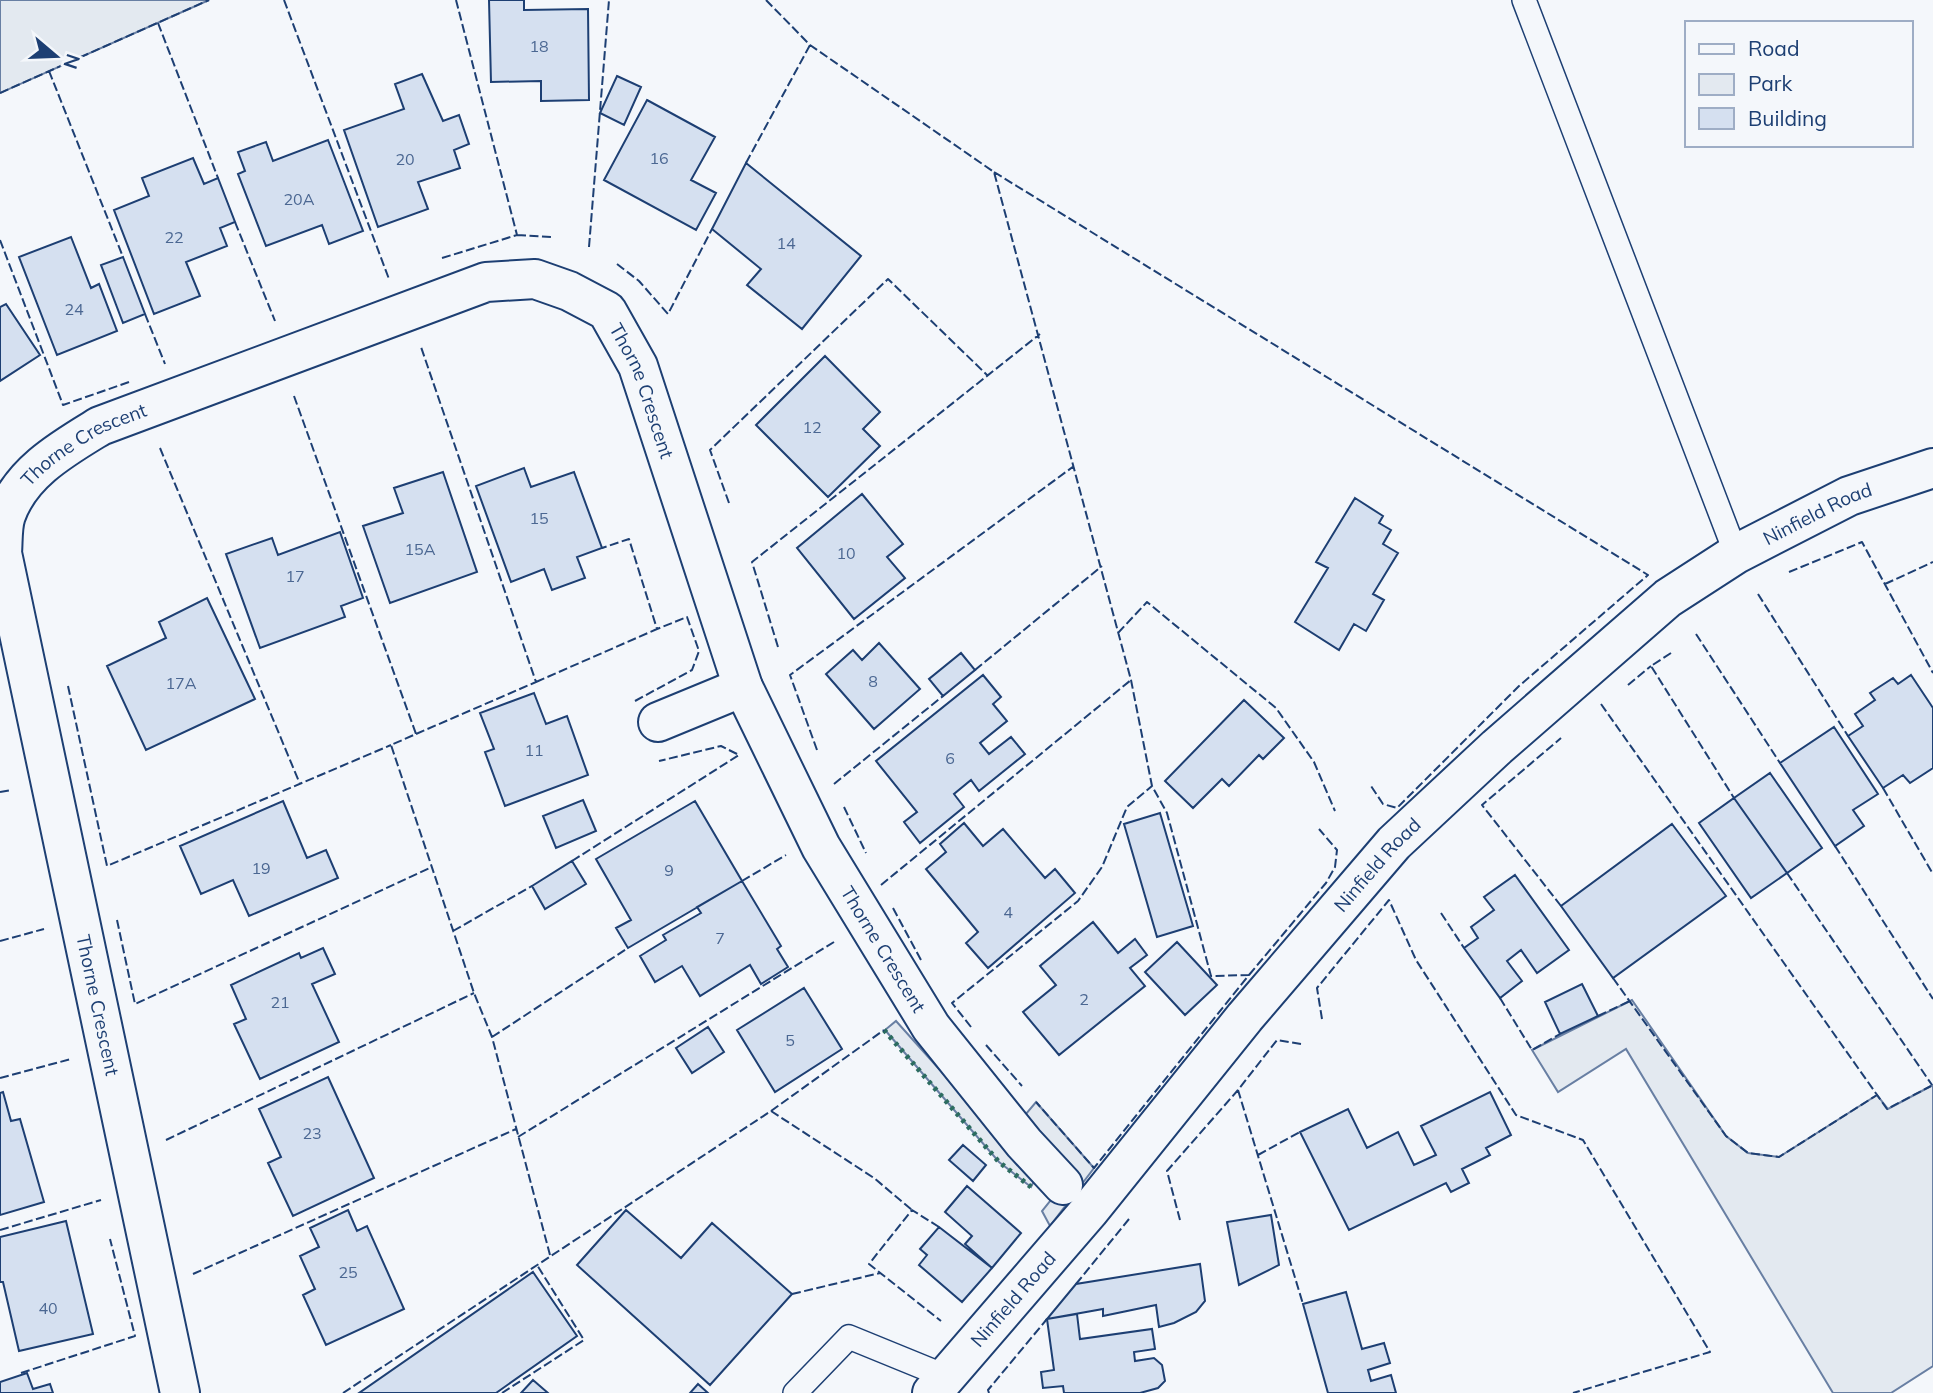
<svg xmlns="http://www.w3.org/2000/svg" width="1933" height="1393" font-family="Mulish,sans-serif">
<rect width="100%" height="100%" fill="#f4f7fb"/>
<!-- green -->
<path fill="#e3e9f0" stroke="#687fa3" stroke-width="2" d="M0,0H209L0,93Z
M1632,1000L1726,1136L1748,1153L1779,1157L1877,1095L1888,1109L1933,1085V1366L1891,1393H1833L1626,1049L1558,1092L1532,1050Z
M896,1021L1036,1177L1031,1187L999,1162L885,1030Z
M1036,1102L1094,1168L1050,1226L1042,1211L1063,1185L1025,1115Z"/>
<!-- building -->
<path fill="#d5e0f0" stroke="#1d3f73" stroke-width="2" d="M489,0H524V10L588,9L589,100L541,101V81L491,82Z
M422,74L443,121L459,115L469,144L454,150L460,168L418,182L428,209L378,227L344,130L404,109L395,84Z
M617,76L641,87L624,125L600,113Z
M647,100L715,137L691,180L716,193L696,230L604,180Z
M328,140L363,231L329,244L322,225L266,246L238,174L245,171L238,152L266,142L273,161Z
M193,158L204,184L218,178L235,222L220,228L227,246L186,262L200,296L154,314L114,210L149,196L142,178Z
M746,163L861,256L802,329L747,285L761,269L712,229Z
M71,237L91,288L99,284L117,331L57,355L19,257Z
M123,257L145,314L123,323L101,265Z
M6,304L40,355L0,381V307Z
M825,356L880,412L863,429L880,446L828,497L756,425Z
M524,468L531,487L574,472L602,548L577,557L585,578L552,590L544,569L511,582L476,486Z
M443,472L477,572L390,603L363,526L403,513L394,488Z
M862,494L903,544L887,557L905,578L854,619L797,548Z
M1355,498L1383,516L1379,523L1391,530L1383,544L1398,553L1373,594L1384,600L1366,631L1354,624L1339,650L1295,622L1328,568L1316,562Z
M340,532L363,598L341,606L345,617L260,648L226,554L272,538L278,555Z
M207,598L255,699L146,750L107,666L166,638L159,622Z
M879,643L920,689L874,729L826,674L853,650L862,660Z
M961,653L975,670L943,696L929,679Z
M983,675L1001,697L993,704L1007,721L980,743L989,754L1011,737L1025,754L979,791L971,780L954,794L964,807L920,843L904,822L917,812L876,761Z
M1911,675L1933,708V768L1910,783L1903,775L1883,788L1848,736L1863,726L1855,714L1875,700L1870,693L1893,678L1898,684Z
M534,693L546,724L567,716L588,775L505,806L485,752L494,749L480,713Z
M1244,700L1284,738L1263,759L1259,755L1229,786L1222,779L1193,808L1165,781Z
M1834,727L1878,794L1853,810L1864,826L1835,846L1780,763Z
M1770,773L1822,848L1787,873L1734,798Z
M1734,798L1787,873L1751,898L1699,823Z
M583,800L596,831L556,848L543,816Z
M283,801L307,858L326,850L338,878L249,916L233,880L201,894L180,846Z
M695,801L742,881L628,948L616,928L631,920L596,859Z
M1160,813L1193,926L1157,937L1124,824Z
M964,823L983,846L1003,829L1045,878L1055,869L1075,893L988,968L966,943L978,932L926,869L946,852L940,844Z
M1672,824L1726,896L1613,978L1561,906Z
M572,861L586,884L545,909L532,886Z
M1515,875L1569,950L1537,973L1521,950L1507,961L1522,981L1500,998L1464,948L1478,938L1471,927L1494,910L1484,897Z
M742,881L781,946L777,949L788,967L761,984L750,965L700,996L682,966L655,982L640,956L666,940L663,935L701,913L697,907Z
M1093,922L1118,953L1135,939L1147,955L1130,968L1145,986L1059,1055L1023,1012L1056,985L1040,966Z
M1177,942L1217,985L1185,1015L1145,972Z
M323,948L335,974L312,984L339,1042L260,1079L234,1024L246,1019L231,985L299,953L301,958Z
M1582,984L1598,1016L1560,1034L1545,1002Z
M804,988L842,1049L775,1092L737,1030Z
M708,1027L724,1052L692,1073L676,1048Z
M328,1077L374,1178L293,1216L268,1163L281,1157L259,1109Z
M3,1092L11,1121L20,1119L44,1202L0,1215V1093Z
M1490,1092L1511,1135L1486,1148L1490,1155L1462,1169L1469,1183L1451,1192L1446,1183L1349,1230L1300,1132L1348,1109L1367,1148L1398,1132L1414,1165L1436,1155L1421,1126Z
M963,1145L986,1165L973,1181L949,1160Z
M967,1186L1021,1233L992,1268L965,1244L972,1236L945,1212Z
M348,1210L357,1231L367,1226L404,1309L326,1345L303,1295L315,1289L300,1256L319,1247L310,1228Z
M626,1210L681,1258L712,1223L792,1294L710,1385L577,1265Z
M1271,1215L1279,1265L1239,1285L1227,1222Z
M66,1221L93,1334L19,1351L3,1282H0V1237Z
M939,1227L992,1268L962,1302L919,1265L927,1255L920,1249Z
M1200,1264L1205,1301L1196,1312L1174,1323L1159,1327L1156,1305L1103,1316V1309L1047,1319L1076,1284Z
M533,1272L577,1336L496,1393H359Z
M1346,1292L1362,1349L1384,1343L1390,1363L1368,1370L1371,1381L1391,1375L1396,1393H1328L1303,1304Z
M1077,1314L1080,1339L1152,1329L1155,1349L1134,1352L1135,1361L1154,1358L1162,1365L1165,1381L1158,1388L1140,1393H1064L1063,1386L1043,1388L1041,1372L1054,1370L1047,1319Z
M27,1373L33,1389L50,1384L53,1393H0V1382Z
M533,1380L548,1393H521Z
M698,1384L708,1393H690Z"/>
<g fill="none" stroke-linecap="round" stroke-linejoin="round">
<!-- service casing -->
<g stroke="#1d3f73" stroke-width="26">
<path id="service" d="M1524,0L1736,554
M795,1393L849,1337L947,1377"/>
</g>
<!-- minor casing -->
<g stroke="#1d3f73" stroke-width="42">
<g id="minor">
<path d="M658,722L743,687"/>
<path id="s1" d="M180,1393L2,553C3,541 2,526 6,515C21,472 64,448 100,426L486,282L535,279L569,291L607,311L638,366L743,687L821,847L931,1027L1024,1143L1063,1185"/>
</g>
</g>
<!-- primary casing -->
<g stroke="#1d3f73" stroke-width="42">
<g id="primary">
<path id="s2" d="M932,1393L1089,1211L1245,1017L1394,843L1497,747L1668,598L1736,554L1849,496L1933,468"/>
</g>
</g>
<!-- service -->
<use href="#service" stroke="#f4f7fb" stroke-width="23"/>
<!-- minor -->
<use href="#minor" stroke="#f4f7fb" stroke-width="38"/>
<!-- primary -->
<use href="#primary" stroke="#f4f7fb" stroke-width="38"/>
<!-- hedge -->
<path stroke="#2c6c60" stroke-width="5" stroke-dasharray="3.5 5" stroke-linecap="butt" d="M884,1030L999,1162L1031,1187"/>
<!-- fence -->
<path stroke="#1d3f73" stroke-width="2" stroke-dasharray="9 3.5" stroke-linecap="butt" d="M284,0L389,279
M766,0L810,45L994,172L1131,680L1152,786L1167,813L1211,976L1249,975L1094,1168L1036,1102
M158,23L218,178
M49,71L123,257
M0,93L209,0
M746,163L810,45
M994,172L1648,575L1519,686L1397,808L1383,804L1371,786
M235,222L275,321
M517,235L551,237
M0,240L63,405L132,381
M589,247L609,0
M442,258L517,235L456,0
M617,264L639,281L668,314L712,229
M145,314L165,364
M294,396L416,734L391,745L474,993L492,1037L550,1255
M160,448L300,784
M729,503L710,450L888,279L987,375
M1789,572L1862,542L1933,673
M1885,584L1933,562
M1758,594L1848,736
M1118,633L1147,602L1276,708L1314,762L1335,811
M1696,634L1780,763
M778,647L752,562L1040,334
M1671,653L1651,666L1734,798
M975,670L1102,566
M536,682L657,629L629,539L602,548
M1628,685L1651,666
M68,686L107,866L391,745
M635,701L692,670L699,651L687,617L657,629
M1601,704L1887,1109L1931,1086
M416,734L536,682L421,347
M817,750L790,675L1074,466
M834,784L943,696
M1883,788L1933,874
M0,792L12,790
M844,807L866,853
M1835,846L1933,999
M572,861L739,755L721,746L659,761
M1787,873L1932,1085
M742,881L786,855
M881,885L1131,680
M1561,906L1482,805L1561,738
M893,908L921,960
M1441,913L1464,948
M117,920L135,1004L432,867
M453,931L532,886
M0,941L44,929
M1249,975L1326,883L1335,867L1337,850L1319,829
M1613,978L1726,1136L1748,1153L1779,1157L1877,1095
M1500,998L1532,1050L1560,1034
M1598,1016L1632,1000
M1322,1019L1317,988L1389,900L1416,960L1516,1115L1583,1140L1710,1352L1573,1393
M971,1027L952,1003L1078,901L1102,867L1127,807L1152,786
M492,1037L628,948
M1301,1044L1277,1040L1238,1090L1303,1304
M986,1045L1022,1086
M0,1078L71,1059
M771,1111L884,1030
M518,1137L834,942
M166,1140L474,993
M1258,1155L1300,1132
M1180,1220L1167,1171L1238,1090
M939,1227L912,1210L869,1264L941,1321
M0,1230L101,1200
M193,1274L516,1129
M1076,1284L1129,1219
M792,1294L880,1273
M21,1373L135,1336L110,1239
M343,1393L771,1111L874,1178L912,1210
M502,1393L584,1340L537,1265
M989,1393L988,1390L1047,1319"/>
</g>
<g text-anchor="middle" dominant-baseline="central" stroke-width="5" stroke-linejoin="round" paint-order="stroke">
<!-- number labels -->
<g font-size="16" fill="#4b6792">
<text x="539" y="46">18</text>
<text x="659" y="158">16</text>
<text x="405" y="159">20</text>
<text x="299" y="199">20A</text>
<text x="174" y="237">22</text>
<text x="786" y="243">14</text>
<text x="74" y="309">24</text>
<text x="812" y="427">12</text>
<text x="539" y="518">15</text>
<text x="420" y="549">15A</text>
<text x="846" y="553">10</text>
<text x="295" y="576">17</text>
<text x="873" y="681">8</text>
<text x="181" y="683">17A</text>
<text x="534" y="750">11</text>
<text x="950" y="758">6</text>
<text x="261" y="868">19</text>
<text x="669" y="870">9</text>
<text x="1008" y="912">4</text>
<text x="720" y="938">7</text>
<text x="1084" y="999">2</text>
<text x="280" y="1002">21</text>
<text x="790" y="1040">5</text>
<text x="312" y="1133">23</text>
<text x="348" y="1272">25</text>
<text x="48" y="1308">40</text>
</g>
<!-- street labels -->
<g font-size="19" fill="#1d3f73" stroke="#f4f7fb">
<text stroke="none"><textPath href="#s1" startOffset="1657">Thorne Crescent</textPath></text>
<text stroke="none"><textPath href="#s1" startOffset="1006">Thorne Crescent</textPath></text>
<text stroke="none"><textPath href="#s2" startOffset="1258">Ninfield Road</textPath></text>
<text stroke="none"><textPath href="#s2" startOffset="691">Ninfield Road</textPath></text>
<text stroke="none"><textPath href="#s1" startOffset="2268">Thorne Crescent</textPath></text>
<text transform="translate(98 1005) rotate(78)">Thorne Crescent</text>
<text stroke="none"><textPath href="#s2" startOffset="124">Ninfield Road</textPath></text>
</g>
</g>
<!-- legend -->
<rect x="1685" y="21" width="228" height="126" fill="#f4f7fb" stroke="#9eadc5" stroke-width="2"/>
<rect x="1699" y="44" width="35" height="10" fill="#f4f7fb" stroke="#9eadc5" stroke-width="2"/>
<text x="1748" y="56" font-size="21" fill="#1d3f73">Road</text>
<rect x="1699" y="74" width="35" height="21" fill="#e3e9f0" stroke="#9eadc5" stroke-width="2"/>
<text x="1748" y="91" font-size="21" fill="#1d3f73">Park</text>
<rect x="1699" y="108" width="35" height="21" fill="#d5e0f0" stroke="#9eadc5" stroke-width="2"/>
<text x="1748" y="126" font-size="21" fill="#1d3f73">Building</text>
<!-- north arrow -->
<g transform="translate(56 56) rotate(109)" stroke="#f4f7fb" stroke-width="5" paint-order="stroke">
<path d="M0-5L12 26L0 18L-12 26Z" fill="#1d3f73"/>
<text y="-10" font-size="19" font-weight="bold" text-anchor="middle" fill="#1d3f73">N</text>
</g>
</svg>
